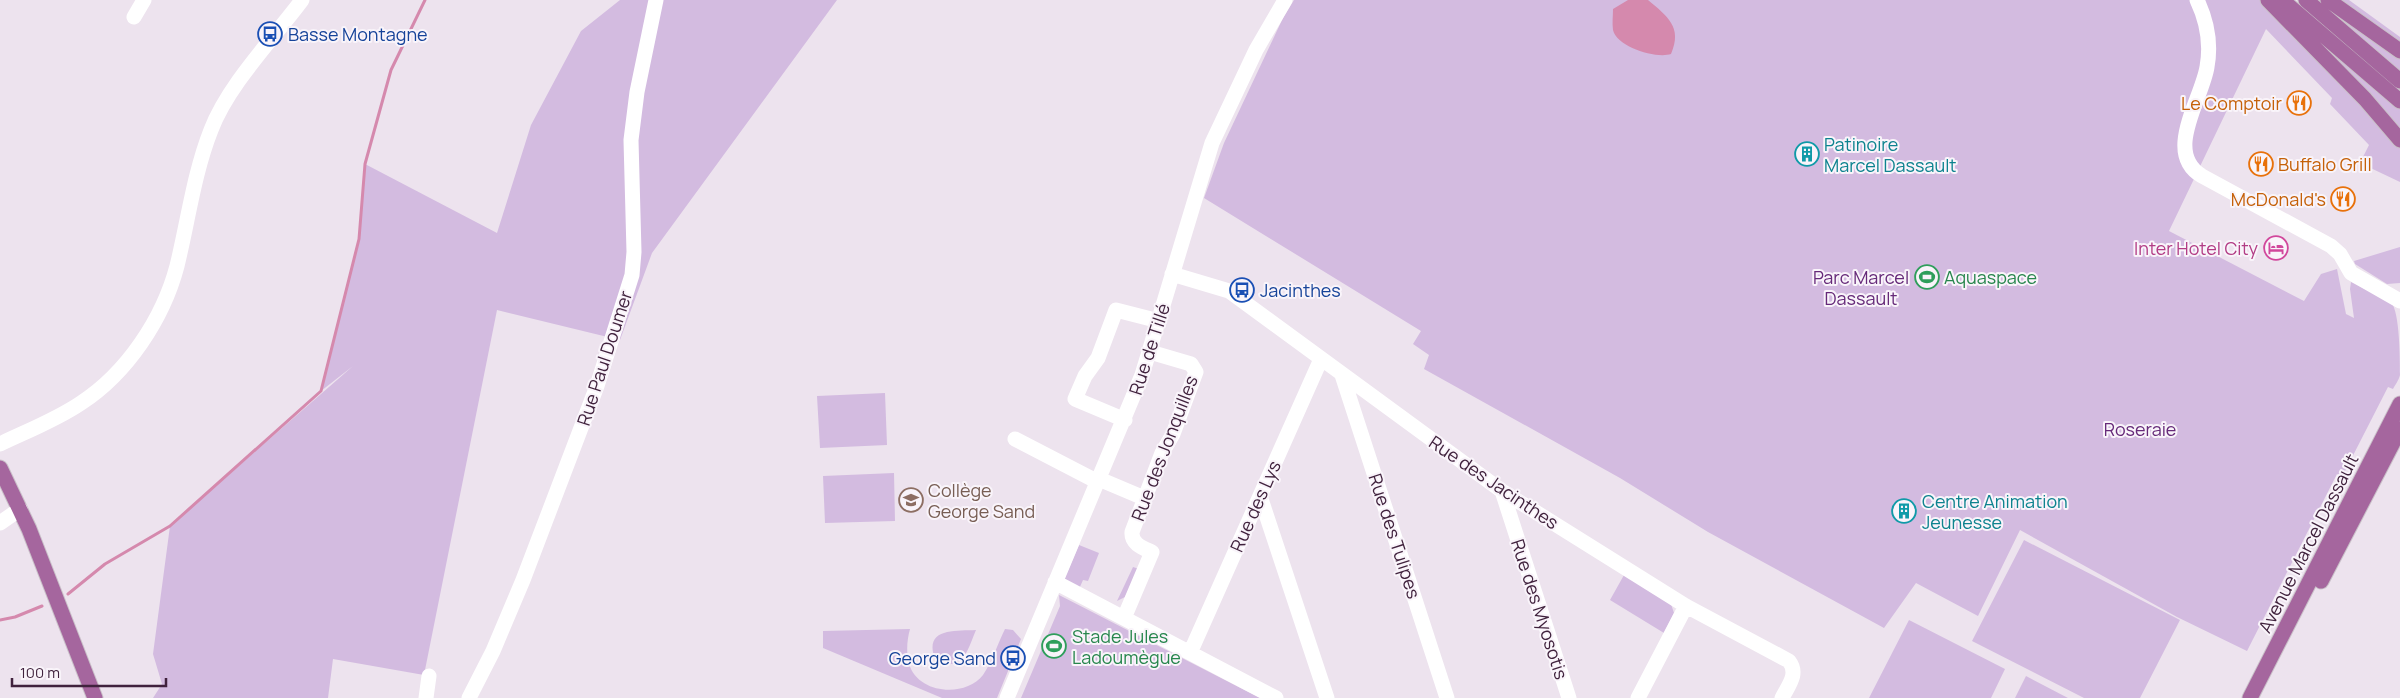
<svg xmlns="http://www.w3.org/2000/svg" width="2400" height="698" font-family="Manrope,sans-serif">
<rect width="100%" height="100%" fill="#ede3ee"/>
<!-- green -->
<path fill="#d3bbe0" d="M620,0H837L652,253L620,340L497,310L424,675L333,659L328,698H153L162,684L153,654L170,526L353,366L321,391L359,239L365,164L497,233L531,125L581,31Z
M1294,0H2261L2400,146V182L2360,163L2369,145L2330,104L2332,98L2266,29L2169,231L2304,301L2321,274L2337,269L2346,314L2354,318L2350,289L2351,282L2391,302C2400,312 2400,360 2400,375C2399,380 2395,385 2393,389L2388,387L2342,477L2337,474L2247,651L2177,617L2020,530L1978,616L1916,583L1884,628L1708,532L1620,478L1424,369L1429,355L1413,344L1421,331L1204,198L1224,143L1283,18Z
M2315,0H2321L2400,56V74Z
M2333,0H2349L2400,37V49Z
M2297,20L2400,109V135Z
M2400,247V283L2387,284L2355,264L2354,261Z
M885,393L887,445L820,448L817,396Z
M894,473L895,521L825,523L823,476Z
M2024,540L2180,620L2140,698H2084L1972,641Z
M1079,545L1099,553L1088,581L1083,580L1079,589L1063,582Z
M1133,567L1139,569L1125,597L1117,601Z
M1624,575L1671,604L1674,613L1664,633L1610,600Z
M1059,595L1260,698H1021L1060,606Z
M1909,620L2005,669L1991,698H1869Z
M910,629C907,640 906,652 909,664C918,694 965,698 983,675C992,662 998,643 1005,629L1013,630L1021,639L997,698H942L823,648V631Z
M976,630C967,651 964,671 936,662C922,628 953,631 976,630Z
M2026,676L2068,698H2015Z"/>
<!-- water -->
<path fill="#d589ad" d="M1628,0H1648C1667,16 1683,27 1671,54C1656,59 1617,47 1613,30C1612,23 1613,16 1613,9Z"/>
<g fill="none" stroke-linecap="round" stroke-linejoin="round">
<!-- stream -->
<path stroke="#d589ad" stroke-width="3" d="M68,594L105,564L170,526L321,391L359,239L365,164L391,70L425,0
M0,620L15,617L42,606"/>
<!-- major casing -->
<g stroke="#cac1c9" stroke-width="17">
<path id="major" d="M2268,0L2365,99L2400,140
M2282,0L2400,101
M2306,0L2400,81
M2328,0L2400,51
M0,468L29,529L95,698
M2321,581L2400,429
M2250,698L2400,404"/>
</g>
<!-- minor -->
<path stroke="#fff" stroke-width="15" d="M2197,0C2207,21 2211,45 2207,67C2202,99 2163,153 2202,176L2331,246L2340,254L2351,273L2400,301
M134,17L144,0
M1172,274L1229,291L1502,491L1686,606L1789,661C1799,674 1788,686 1782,698
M1342,375L1447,698
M1125,420L1075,399L1085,376L1098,358L1116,310L1159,321
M1015,439L1098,482
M0,444C27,431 56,420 81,403C127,373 163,319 177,266C188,221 194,173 211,130C228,85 273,39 302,0
M1099,479L1144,498
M1502,491L1569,698
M1260,496L1327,698
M0,523L20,509
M1055,582L1276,698
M1124,618L1152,552C1143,548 1131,544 1132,532L1162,453L1173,434L1196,372L1191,364L1150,352
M1190,653L1321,359
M426,698L429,676
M469,698L493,651L523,580L597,386L632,275L634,252L631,140L637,92L656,0
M1007,698L1142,375L1212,143L1256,50L1285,0
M1638,698L1686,606"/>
<!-- major -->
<use href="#major" stroke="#a5669e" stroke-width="15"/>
</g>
<!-- icons -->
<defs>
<g id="bus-ring" transform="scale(1.25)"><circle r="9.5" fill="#f9f4fa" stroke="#1a4fb4" stroke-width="1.5"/><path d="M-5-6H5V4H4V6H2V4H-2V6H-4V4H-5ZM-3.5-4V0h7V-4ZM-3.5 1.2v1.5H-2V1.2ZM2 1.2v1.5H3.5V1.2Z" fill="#1a4fb4"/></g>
<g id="restaurant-ring" transform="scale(1.25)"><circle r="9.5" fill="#f9f4fa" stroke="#e8710a" stroke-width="1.5"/><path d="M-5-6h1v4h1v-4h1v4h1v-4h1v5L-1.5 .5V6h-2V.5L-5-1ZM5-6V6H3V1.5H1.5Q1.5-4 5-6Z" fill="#e8710a"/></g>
<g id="building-ring" transform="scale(1.25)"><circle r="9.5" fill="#f9f4fa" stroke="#0f9aa8" stroke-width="1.5"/><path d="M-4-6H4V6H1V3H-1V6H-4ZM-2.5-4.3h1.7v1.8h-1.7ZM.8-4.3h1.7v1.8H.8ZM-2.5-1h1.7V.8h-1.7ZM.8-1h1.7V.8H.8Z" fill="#0f9aa8"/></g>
<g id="hotel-ring" transform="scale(1.25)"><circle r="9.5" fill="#f9f4fa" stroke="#d1479c" stroke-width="1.5"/><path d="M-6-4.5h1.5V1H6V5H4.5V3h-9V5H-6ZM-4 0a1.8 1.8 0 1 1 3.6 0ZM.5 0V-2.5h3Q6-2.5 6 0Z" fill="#d1479c"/></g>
<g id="stadium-ring" transform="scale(1.25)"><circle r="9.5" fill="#f9f4fa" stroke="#2e9e5b" stroke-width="1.5"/><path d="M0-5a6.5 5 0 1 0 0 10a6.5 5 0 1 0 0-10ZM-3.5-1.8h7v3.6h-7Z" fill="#2e9e5b"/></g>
<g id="school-ring" transform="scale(1.25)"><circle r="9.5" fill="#f9f4fa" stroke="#8d6e63" stroke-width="1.5"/><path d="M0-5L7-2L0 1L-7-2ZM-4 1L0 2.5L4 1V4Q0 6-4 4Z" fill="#8d6e63"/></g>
</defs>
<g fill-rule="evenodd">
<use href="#bus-ring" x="270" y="34"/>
<use href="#restaurant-ring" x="2299" y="103"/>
<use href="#building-ring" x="1807" y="154"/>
<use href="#restaurant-ring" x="2261" y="164"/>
<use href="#restaurant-ring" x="2343" y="199"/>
<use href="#hotel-ring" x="2276" y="248"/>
<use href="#stadium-ring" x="1927" y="277"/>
<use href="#bus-ring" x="1242" y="290"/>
<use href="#school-ring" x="911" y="500"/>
<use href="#building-ring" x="1904" y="511"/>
<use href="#stadium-ring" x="1054" y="646"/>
<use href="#bus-ring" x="1013" y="658"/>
</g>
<g text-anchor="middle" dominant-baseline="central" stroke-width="4" stroke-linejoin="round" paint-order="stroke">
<!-- transit labels -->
<g font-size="18" fill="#164399" stroke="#f9f4fa" text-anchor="start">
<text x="288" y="34">Basse Montagne</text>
<text x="1260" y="290">Jacinthes</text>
<text x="996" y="658" text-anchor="end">George Sand</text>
</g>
<!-- food labels -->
<g font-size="18" fill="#c56008" stroke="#f9f4fa" text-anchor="end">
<text x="2282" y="103">Le Comptoir</text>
<text x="2278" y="164" text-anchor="start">Buffalo Grill</text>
<text x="2326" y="199">McDonald's</text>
</g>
<!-- culture labels -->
<g font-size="18" fill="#0d838f" stroke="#f9f4fa" text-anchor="start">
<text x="1824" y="144">Patinoire<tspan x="1824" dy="21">Marcel Dassault</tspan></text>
<text x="1922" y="501">Centre Animation<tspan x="1922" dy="21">Jeunesse</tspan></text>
</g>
<!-- hotel labels -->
<g font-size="18" fill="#b23c85" stroke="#f9f4fa" text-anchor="end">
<text x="2258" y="248">Inter Hotel City</text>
</g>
<!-- park labels -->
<g font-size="18" fill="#662a79" stroke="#f9f4fa">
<text x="1861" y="277">Parc Marcel<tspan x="1861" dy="21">Dassault</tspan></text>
<text x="2140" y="429">Roseraie</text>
</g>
<!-- leisure labels -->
<g font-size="18" fill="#27864d" stroke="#f9f4fa" text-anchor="start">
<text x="1944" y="277">Aquaspace</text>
<text x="1072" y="636">Stade Jules<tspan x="1072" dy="21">Ladoumègue</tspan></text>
</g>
<!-- street labels -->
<g font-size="18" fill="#40223d" stroke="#f9f4fa">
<text transform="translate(1149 349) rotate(-72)">Rue de Tillé</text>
<text transform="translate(604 358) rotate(-72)">Rue Paul Doumer</text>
<text transform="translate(1164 448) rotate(-69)">Rue des Jonquilles</text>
<text transform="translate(1494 482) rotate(34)">Rue des Jacinthes</text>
<text transform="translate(1255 506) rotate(-66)">Rue des Lys</text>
<text transform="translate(1395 536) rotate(72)">Rue des Tulipes</text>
<text transform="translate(2308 543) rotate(-63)">Avenue Marcel Dassault</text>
<text transform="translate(1540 609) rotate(72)">Rue des Myosotis</text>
</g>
<!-- education labels -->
<g font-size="18" fill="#785e54" stroke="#f9f4fa" text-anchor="start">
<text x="928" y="490">Collège<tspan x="928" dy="21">George Sand</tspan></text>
</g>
</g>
<!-- scale -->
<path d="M12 678v8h154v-8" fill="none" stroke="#40223d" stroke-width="2.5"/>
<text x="20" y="678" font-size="15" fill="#40223d" stroke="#f9f4fa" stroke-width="4" paint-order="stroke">100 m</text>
</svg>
